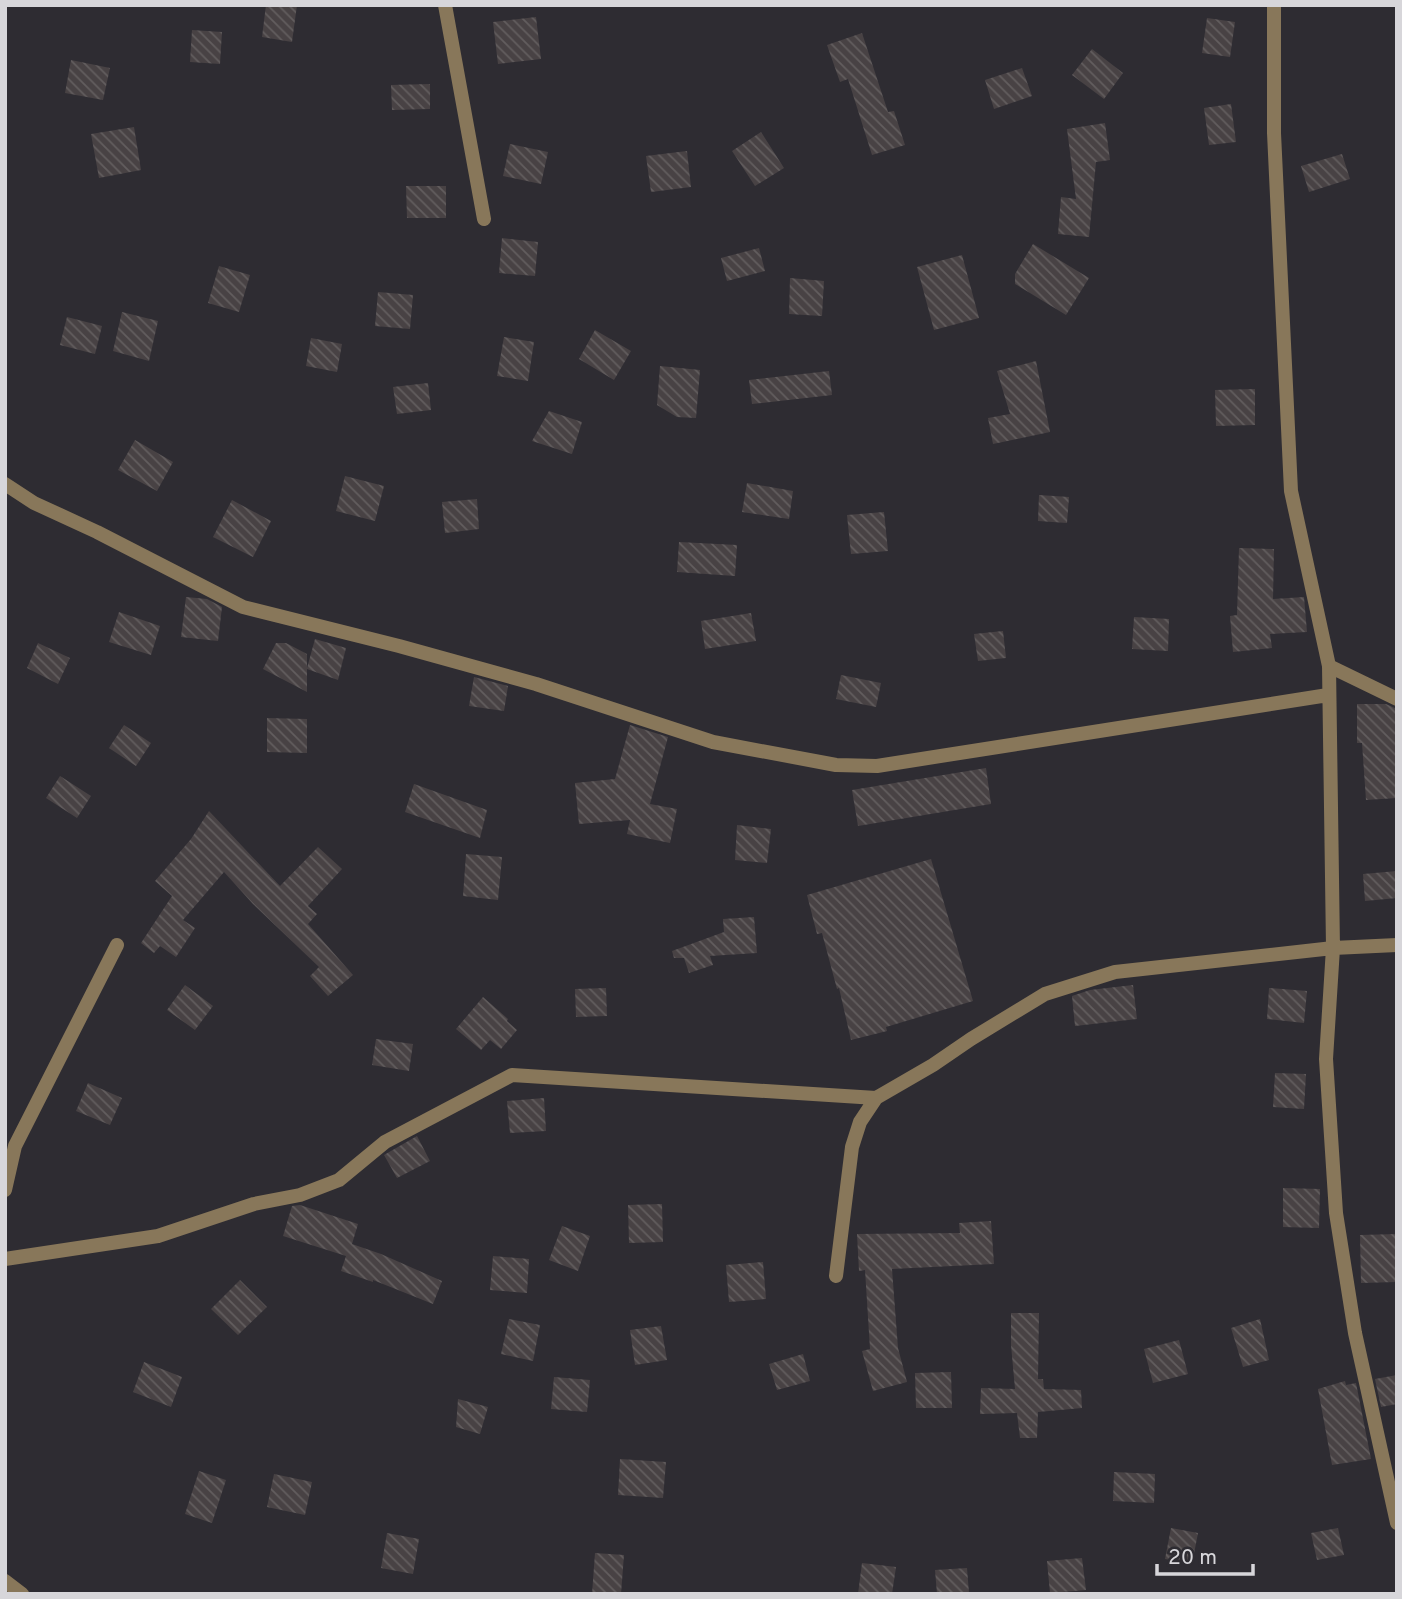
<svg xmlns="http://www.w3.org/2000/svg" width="1402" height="1599" font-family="Overpass,sans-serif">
<defs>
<pattern id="building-back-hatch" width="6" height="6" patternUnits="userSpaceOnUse" patternTransform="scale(1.75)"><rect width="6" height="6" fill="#484244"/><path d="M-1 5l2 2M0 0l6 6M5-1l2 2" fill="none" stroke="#625d5e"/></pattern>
</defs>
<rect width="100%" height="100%" fill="#2e2c32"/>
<!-- building -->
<path fill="url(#building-back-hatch)" d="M266,5H297L292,42L262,37Z
M536,17L541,59L498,64L493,22Z
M1207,18L1235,22L1230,57L1202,53Z
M192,30L222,32L220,64L190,62Z
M862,33L888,112L894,111L905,145L872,155L848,79L840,82L827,45Z
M1092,49L1123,73L1104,99L1072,75Z
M71,60L110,68L103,100L65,93Z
M1022,68L1032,96L994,109L985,80Z
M430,84V109L392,110L391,85Z
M1231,104L1236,142L1209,145L1204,108Z
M1105,123L1110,160L1096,162L1089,237L1058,234L1061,197L1076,199L1067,129Z
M134,127L141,170L99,178L91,134Z
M761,132L784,168L755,186L732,151Z
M510,144L548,152L541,184L503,176Z
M687,151L691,187L651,192L646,156Z
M1342,154L1350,179L1309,192L1301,166Z
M406,186H446V218H407Z
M502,238L538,242L535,276L499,273Z
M1033,244L1089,278L1066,315L1015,284V274Z
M759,248L765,271L727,281L721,258Z
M962,255L979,318L934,330L917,267Z
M219,266L250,275L239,312L208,303Z
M790,278L824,281L822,316L789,314Z
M378,292L413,295L410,329L375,326Z
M122,312L158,321L149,361L113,351Z
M67,317L102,326L95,354L60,345Z
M595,330L631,351L614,380L579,359Z
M504,337L534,342L528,381L497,376Z
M311,338L342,344L337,372L306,366Z
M1036,361L1050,432L993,444L988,418L1010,414L997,371Z
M660,366L700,370L696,418L677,417L657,405Z
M829,371L832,395L752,404L749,380Z
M428,383L431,410L397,414L393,387Z
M1255,389V425L1216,426L1215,390Z
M549,411L582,422L572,454L532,441Z
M135,440L173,462L157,491L118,470Z
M345,476L384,486L375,521L336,511Z
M747,483L793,491L789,519L742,512Z
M1039,495L1069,497L1067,523L1038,521Z
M477,499L479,529L445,533L442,502Z
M232,500L271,521L253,557L213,537Z
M884,512L888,551L851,554L847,515Z
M679,542L737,545L735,576L677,572Z
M1239,548L1274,549L1273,599L1304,597L1307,632L1270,634L1272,648L1233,652L1230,616L1237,615Z
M186,597L207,599L222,607L218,641L181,637Z
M119,612L160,626L151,655L109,642Z
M751,613L756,641L705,649L701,621Z
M1134,617L1169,619L1168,651L1132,649Z
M1003,631L1006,658L978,661L974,634Z
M315,639L346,648L338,680L307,669V692L263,669L276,643H286L307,654V668Z
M38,643L70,658L58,684L27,668Z
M841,675L881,683L876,707L836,699Z
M474,677L508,686L504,711L469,706Z
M1357,704H1386L1397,709V798L1366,800L1362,743H1357Z
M267,718L307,719V753L267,752Z
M124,725L151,743L136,766L109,748Z
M630,725L668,737L650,804L677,809L670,843L627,834L630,820L579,824L575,783L615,779Z
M986,768L991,804L858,826L852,790Z
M60,776L91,796L77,818L46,798Z
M414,784L487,810L480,838L405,812Z
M209,811L280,886L318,847L342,869L308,906L317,914L308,924L353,975L328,996L310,976L319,967L253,904L224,872L183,920L195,928L176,957L160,946L154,953L141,943L172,896L155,881L191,839Z
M737,825L771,829L767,863L735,860Z
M466,854L502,857L498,900L463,896Z
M931,859L973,1001L886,1027L887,1031L851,1040L839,988L837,989L822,933L817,934L807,895Z
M1397,871V898L1365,901L1363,874Z
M754,917L757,953L710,956L713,965L689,973L684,958H674L672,951L724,932L723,919Z
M185,985L213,1006L195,1030L167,1010Z
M1133,985L1137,1019L1075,1026L1072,996L1090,990Z
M606,988L607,1016L576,1017L575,989Z
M1269,988L1307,991L1304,1023L1267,1019Z
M483,997L508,1019L507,1021L517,1030L501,1049L490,1040L481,1050L456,1029Z
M376,1039L413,1044L409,1071L372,1065Z
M1275,1073L1306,1074L1304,1109L1273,1107Z
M88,1083L122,1098L110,1125L76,1111Z
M544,1098L546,1131L510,1133L507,1101Z
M417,1136L430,1161L397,1178L384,1155Z
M1283,1188L1320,1189L1319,1228L1283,1227Z
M662,1204L663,1242L629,1243L628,1205Z
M300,1205L358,1224L352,1244L381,1254L442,1281L433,1304L373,1280V1282L341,1271L346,1256L283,1236L292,1206Z
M991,1221L994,1264L892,1269L898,1348L907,1382L873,1391L862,1351L870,1349L865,1270L859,1271L857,1234L960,1233L959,1223Z
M562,1226L590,1236L578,1271L549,1260Z
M1397,1234V1282L1361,1283L1360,1235Z
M493,1256L529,1259L527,1293L490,1290Z
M763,1262L766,1299L729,1302L726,1265Z
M240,1280L267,1307L238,1335L211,1309Z
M1011,1313H1039L1038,1379H1043L1044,1389L1081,1390L1082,1408L1038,1412L1037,1438H1020L1017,1413L980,1414L981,1388L1015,1389L1011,1345Z
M509,1319L540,1325L533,1361L501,1354Z
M1260,1319L1269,1360L1243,1367L1231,1328Z
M661,1326L667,1360L635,1365L630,1330Z
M1179,1340L1188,1374L1153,1383L1144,1349Z
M803,1354L810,1381L777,1390L769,1364Z
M144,1362L182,1377L171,1407L133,1392Z
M951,1372L952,1408H916L915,1373Z
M1397,1375V1404L1381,1407L1375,1379Z
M554,1377L590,1380L587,1412L551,1409Z
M1345,1381L1346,1385L1356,1383L1371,1459L1332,1465L1318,1389Z
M458,1399L488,1407L480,1434L456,1427Z
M620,1459L666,1462L663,1498L618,1495Z
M199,1471L226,1480L212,1523L185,1514Z
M1114,1472L1155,1474L1154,1503L1113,1501Z
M274,1474L312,1482L305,1515L267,1507Z
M1171,1528L1198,1533L1192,1564L1165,1559Z
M1338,1528L1344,1555L1317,1560L1311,1533Z
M387,1533L419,1539L413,1574L381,1568Z
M595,1553L624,1555L621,1594H592Z
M1082,1558L1086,1590L1050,1593L1047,1561Z
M862,1563L896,1567L892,1594H858Z
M967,1568L969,1593L937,1594L935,1570Z"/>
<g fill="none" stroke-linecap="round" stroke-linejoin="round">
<!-- minor -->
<path stroke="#88775a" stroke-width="14" d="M445,5L484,219
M1274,5V133L1291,491L1329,666L1333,948L1326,1059L1336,1213L1355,1333L1397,1523
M5,484L34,503L97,532L243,607L399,646L536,684L713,742L836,765L877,766L1328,695
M1329,666L1397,699
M5,1190L15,1146L117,945
M5,1259L158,1236L254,1204L300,1195L339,1180L385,1142L512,1075L876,1098
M836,1276L852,1147L860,1122L876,1098L933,1065L971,1039L1045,994L1115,972L1333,948L1397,945
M5,1581L22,1594"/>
</g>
<!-- border -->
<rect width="1402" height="1599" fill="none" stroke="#d7d6da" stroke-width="14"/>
<!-- scale -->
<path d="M1157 1564v10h96v-10" fill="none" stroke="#d7d6da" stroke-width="3.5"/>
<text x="1168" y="1564" font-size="21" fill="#d7d6da" stroke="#2e2c32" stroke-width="5" paint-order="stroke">20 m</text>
</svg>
